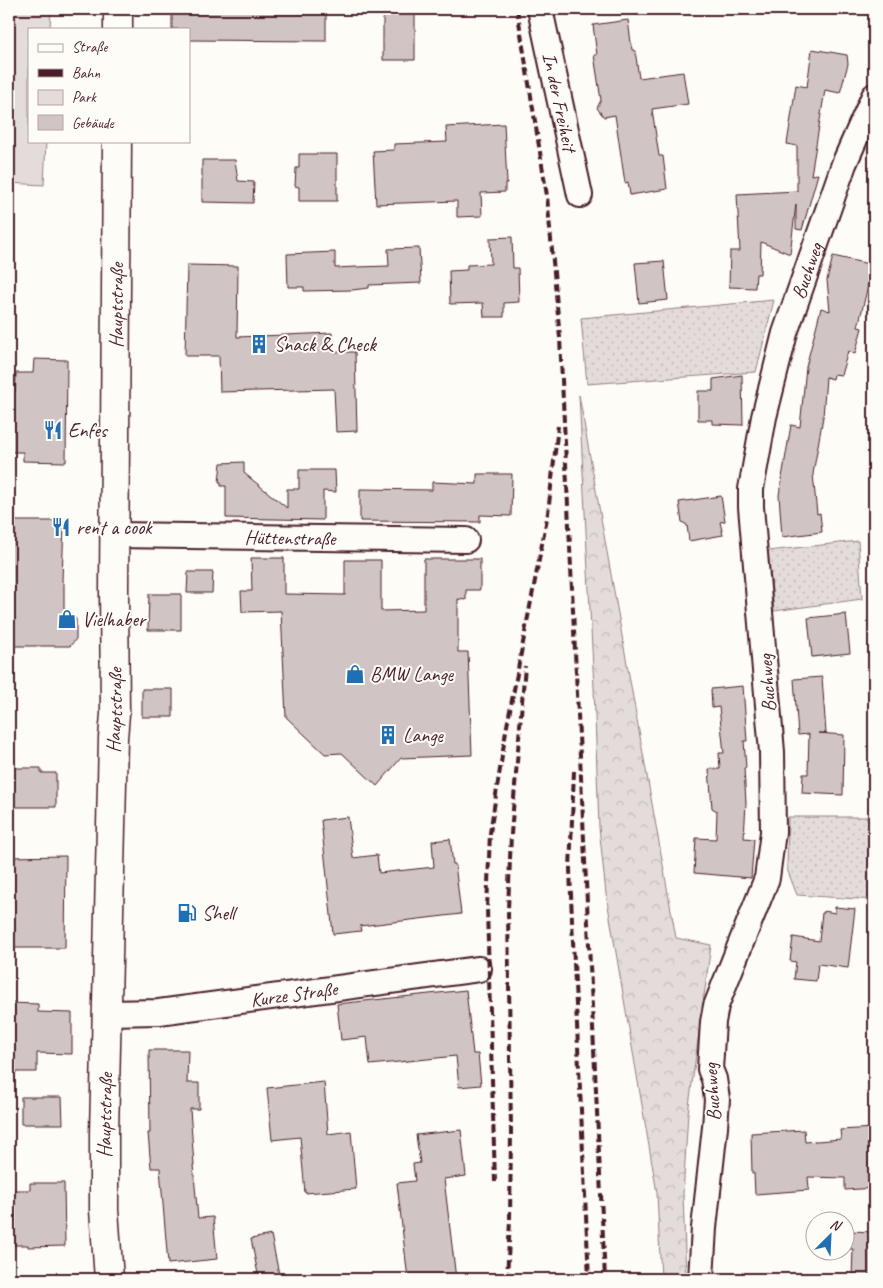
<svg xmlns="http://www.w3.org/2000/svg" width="883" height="1288" font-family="Caveat,sans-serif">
<defs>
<pattern id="grass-dots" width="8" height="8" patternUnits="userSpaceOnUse" patternTransform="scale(1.25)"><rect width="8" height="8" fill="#e3dcda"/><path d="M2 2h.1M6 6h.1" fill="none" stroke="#c4bcbb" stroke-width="1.8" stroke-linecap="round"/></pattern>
<pattern id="forest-crowns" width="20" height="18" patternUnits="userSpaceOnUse" patternTransform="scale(1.25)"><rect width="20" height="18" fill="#e3dcda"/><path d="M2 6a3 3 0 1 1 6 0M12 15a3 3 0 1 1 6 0" fill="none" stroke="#c4bcbb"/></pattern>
</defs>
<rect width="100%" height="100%" fill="#fdfcf7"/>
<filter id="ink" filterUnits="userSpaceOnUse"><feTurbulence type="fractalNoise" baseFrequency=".02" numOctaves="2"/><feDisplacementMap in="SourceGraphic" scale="10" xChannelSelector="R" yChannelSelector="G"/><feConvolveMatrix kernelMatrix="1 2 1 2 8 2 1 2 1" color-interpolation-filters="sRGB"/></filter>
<g filter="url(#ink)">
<!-- grass -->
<path fill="url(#grass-dots)" stroke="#967e82" d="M774,300L756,372L587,384L581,318Z
M858,541L862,599L774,611L768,551Z
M788,817H874V900L797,895L787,869Z"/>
<!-- forest -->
<path fill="url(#forest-crowns)" stroke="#967e82" d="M579,395L676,938L711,945L688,1113L683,1194L686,1279H661L657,1193L606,894L599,827L594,688Z"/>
<!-- park -->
<path fill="#e3dcda" stroke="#967e82" d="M9,9H51L50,29H29V141H46L44,185L9,183Z"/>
<!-- building -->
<path fill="#d0c5c4" stroke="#4a1f2b" d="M172,9L302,10V9H322V10H326V41L189,40V29H172Z
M383,9H415V60H383Z
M628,20L632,50H635L639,78L683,72L688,104L652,109L659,156H663L667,189L630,195L628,182L625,183L615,115L604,117L597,108L601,100L594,55H597L593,25Z
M812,49L847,55L848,64L840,93L825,90L811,175L818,174L802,230L796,229V204L790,254L761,242L760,274H756L755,288L729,287L730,251H740L737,194L797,191V146L787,144L796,85L807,87Z
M504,124L507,183H505V192L481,193L482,216L457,217V201L376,204L373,151L394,150V144L447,142L446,127Z
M299,154H337V201H299V187L295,186L296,168H299Z
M202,160H235L238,181L254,182L253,203L202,202Z
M512,237L513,268H518L519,302L504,303V317H484L483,303L450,304L449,271L467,270V265L491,264L490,238Z
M419,248L421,283L369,285V288L352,290L304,291V287H288L287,254L335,252V268L357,267L389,266L388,249Z
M833,256L873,265L858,327L862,328L855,354L848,351L841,375L834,374L833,379L826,377L823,417L813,474L817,514L820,513L822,532L782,537L779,495L791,425L800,427L806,367L821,308L830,311L827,280Z
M664,261L668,300L639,303L635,263Z
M187,265L238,266L237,337L332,333L333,352H355L357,431L336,432L334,389L220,392L219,356H185Z
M34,359L67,360L66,462L23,461V452H9V391H15L16,373H33Z
M742,375L743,425L712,424V420H698V391H713V379Z
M244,462V473L287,508V489H299V470H335L336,492L323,491V520L226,518V486H221V482H219L221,463Z
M477,474H512L511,516L480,515V522L360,521V489L432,490V482L477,484Z
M721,496L725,521L720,522L723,535L689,541L687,525L682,522L679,502Z
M9,521H64L62,581L64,583V608L76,619V639L70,646H9Z
M251,558H284V594L345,595V560H381V611L424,610V559H480V590H466V600L458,599V652H468L472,755L401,758L377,786L342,753L325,754L286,717L281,611L242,612L241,591H252Z
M188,572H213L212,593H187Z
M149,594H181V630H148Z
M846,614L850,653L812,657L808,618Z
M822,677L826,733H818L844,735L843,795L802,793L803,774H808L809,734L798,735L794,679Z
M743,686L747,741H744L746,768H744L746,803L744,838L754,839L751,878L694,873L696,838L716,839L717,811L712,808L709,769H720L719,753H724L719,707L712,708L711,689Z
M142,689H173V717H142Z
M9,768H41V773H56V807H14V800H9Z
M348,817L353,858L377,855L379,873L434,867L432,841L450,839L453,864H455L461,914L360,926L361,931L333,934L321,820Z
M66,856L65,948H9V857Z
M835,907L855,909L848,968L818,964L816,981L794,979L796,962L790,961L793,937L819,941L822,913H824V911L835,913Z
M466,990L473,1054H478L481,1085L459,1087L456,1056L370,1065L367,1037L341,1040L337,1004Z
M9,1003L38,1004V1012L72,1013V1054L37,1053V1072H9Z
M149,1050H188L187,1083H199V1109H190L194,1165H193L198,1218L213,1217L217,1259L168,1264L160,1168H151L148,1133H150Z
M324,1082L328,1134L351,1131L356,1189L305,1193L300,1137L272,1140L267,1088Z
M21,1097H62L63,1124H21Z
M874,1128V1188L845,1190V1178L808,1177L809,1190L755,1194L754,1173H752L751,1133L804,1130L805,1142L841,1139L840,1130Z
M461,1130L466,1176L444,1179L456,1279H408L397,1183L415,1181L413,1164L420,1163L416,1135Z
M30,1183H64L65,1246L28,1247V1245H13L12,1190H30Z
M850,1231L874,1232V1279H852L853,1249H849Z
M271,1235L280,1279H259L251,1239Z"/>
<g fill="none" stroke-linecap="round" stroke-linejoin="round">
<!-- minor casing -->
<g stroke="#4a1f2b" stroke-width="28">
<g id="minor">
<path id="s1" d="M540,9L580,195"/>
<path id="s2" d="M114,535L466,540"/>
<path id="s3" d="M107,1013L159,1012L479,969"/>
<path id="s4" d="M701,1279L704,1228L715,1127L717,1099L714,1079L710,1069L713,1022L716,1006L725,983L767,878L773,832L772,752L751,507V489L764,417L785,333L844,164L874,96"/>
</g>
</g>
<!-- major casing -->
<g stroke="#4a1f2b" stroke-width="31">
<g id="major">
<path d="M118,29V9"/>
<path id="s5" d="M109,1279L104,1210V1134L113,738L115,714L114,590L117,141"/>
</g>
</g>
<!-- minor -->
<use href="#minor" stroke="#fdfcf7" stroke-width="24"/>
<!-- major -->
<use href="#major" stroke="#fdfcf7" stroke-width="28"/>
<!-- rail -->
<path stroke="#4a1f2b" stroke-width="4" stroke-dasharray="8 4" stroke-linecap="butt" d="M517,9L547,196L560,338L605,1279
M574,771L570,869L572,920L589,1279
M495,1182L487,909L490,833L506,731L548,513L558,426
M507,1279L510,1220L511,1132L508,910L511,834L525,666"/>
</g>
</g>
<!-- icons -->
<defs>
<g id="building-bare" transform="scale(1.5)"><path d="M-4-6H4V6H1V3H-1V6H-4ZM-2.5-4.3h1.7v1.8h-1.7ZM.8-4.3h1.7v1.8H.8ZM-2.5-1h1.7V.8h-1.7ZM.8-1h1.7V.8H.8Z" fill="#1f6fb2" stroke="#fdfcf7" stroke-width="2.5" paint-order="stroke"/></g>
<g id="restaurant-bare" transform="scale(1.5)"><path d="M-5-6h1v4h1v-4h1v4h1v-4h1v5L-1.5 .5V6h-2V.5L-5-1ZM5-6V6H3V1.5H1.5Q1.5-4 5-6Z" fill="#1f6fb2" stroke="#fdfcf7" stroke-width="2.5" paint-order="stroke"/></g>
<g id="shop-bare" transform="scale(1.5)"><path d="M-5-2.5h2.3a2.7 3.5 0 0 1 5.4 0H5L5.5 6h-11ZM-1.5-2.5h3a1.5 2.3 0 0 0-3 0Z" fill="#1f6fb2" stroke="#fdfcf7" stroke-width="2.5" paint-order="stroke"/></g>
<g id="fuel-bare" transform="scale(1.5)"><path d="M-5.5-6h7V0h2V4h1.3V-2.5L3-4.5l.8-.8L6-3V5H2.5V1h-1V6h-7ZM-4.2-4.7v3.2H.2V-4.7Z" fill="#1f6fb2" stroke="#fdfcf7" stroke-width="2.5" paint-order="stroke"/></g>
</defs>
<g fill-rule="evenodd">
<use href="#building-bare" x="259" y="344"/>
<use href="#restaurant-bare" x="53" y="430"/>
<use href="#restaurant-bare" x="61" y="527"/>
<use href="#shop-bare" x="67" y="619"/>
<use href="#shop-bare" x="355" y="674"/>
<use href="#building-bare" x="388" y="735"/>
<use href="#fuel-bare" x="187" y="913"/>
</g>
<g text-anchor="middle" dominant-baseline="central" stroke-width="4" stroke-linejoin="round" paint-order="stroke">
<!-- street labels -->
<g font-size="20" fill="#4a1f2b" stroke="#fdfcf7">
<text stroke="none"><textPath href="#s1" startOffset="95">In der Freiheit</textPath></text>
<text stroke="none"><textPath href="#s4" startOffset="1029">Buchweg</textPath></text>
<text stroke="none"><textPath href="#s5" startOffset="974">Hauptstraße</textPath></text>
<text stroke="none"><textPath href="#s2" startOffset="176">Hüttenstraße</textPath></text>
<text transform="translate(767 683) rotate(-94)">Buchweg</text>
<text stroke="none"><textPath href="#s5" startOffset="569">Hauptstraße</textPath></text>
<text stroke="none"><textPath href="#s3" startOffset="188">Kurze Straße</textPath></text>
<text transform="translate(712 1092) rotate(-94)">Buchweg</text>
<text stroke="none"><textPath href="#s5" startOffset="164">Hauptstraße</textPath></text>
</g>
<!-- poi labels -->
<g font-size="20" fill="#4a1f2b" stroke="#fdfcf7" text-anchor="start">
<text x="274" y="344">Snack &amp; Check</text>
<text x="68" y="430">Enfes</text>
<text x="76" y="527">rent a cook</text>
<text x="82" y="619">Vielhaber</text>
<text x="370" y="674">BMW Lange</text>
<text x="403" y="735">Lange</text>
<text x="202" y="913">Shell</text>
</g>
</g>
<!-- margin -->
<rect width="883" height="1288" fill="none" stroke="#fdfcf7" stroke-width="30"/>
<rect x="15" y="15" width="853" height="1258" fill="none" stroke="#4a1f2b" stroke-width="2" filter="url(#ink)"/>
<!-- legend -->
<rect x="28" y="28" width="162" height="115" fill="#fdfcf7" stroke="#b5a4a5"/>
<rect x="38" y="44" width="25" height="8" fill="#fdfcf7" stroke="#b5a4a5"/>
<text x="72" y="52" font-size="15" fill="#4a1f2b">Straße</text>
<rect x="38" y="69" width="25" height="8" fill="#4a1f2b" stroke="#b5a4a5"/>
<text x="72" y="78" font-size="15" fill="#4a1f2b">Bahn</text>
<rect x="38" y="90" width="25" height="15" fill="#e3dcda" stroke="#b5a4a5"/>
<text x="72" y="102" font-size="15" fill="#4a1f2b">Park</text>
<rect x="38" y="115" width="25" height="15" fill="#d0c5c4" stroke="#b5a4a5"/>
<text x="72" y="128" font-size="15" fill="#4a1f2b">Gebäude</text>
<!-- north arrow -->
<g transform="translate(830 1236) rotate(24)"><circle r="24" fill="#fdfcf7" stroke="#b5a4a5"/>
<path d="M0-4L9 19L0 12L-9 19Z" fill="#1f6fb2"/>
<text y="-8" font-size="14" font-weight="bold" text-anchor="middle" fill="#4a1f2b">N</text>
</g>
</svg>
